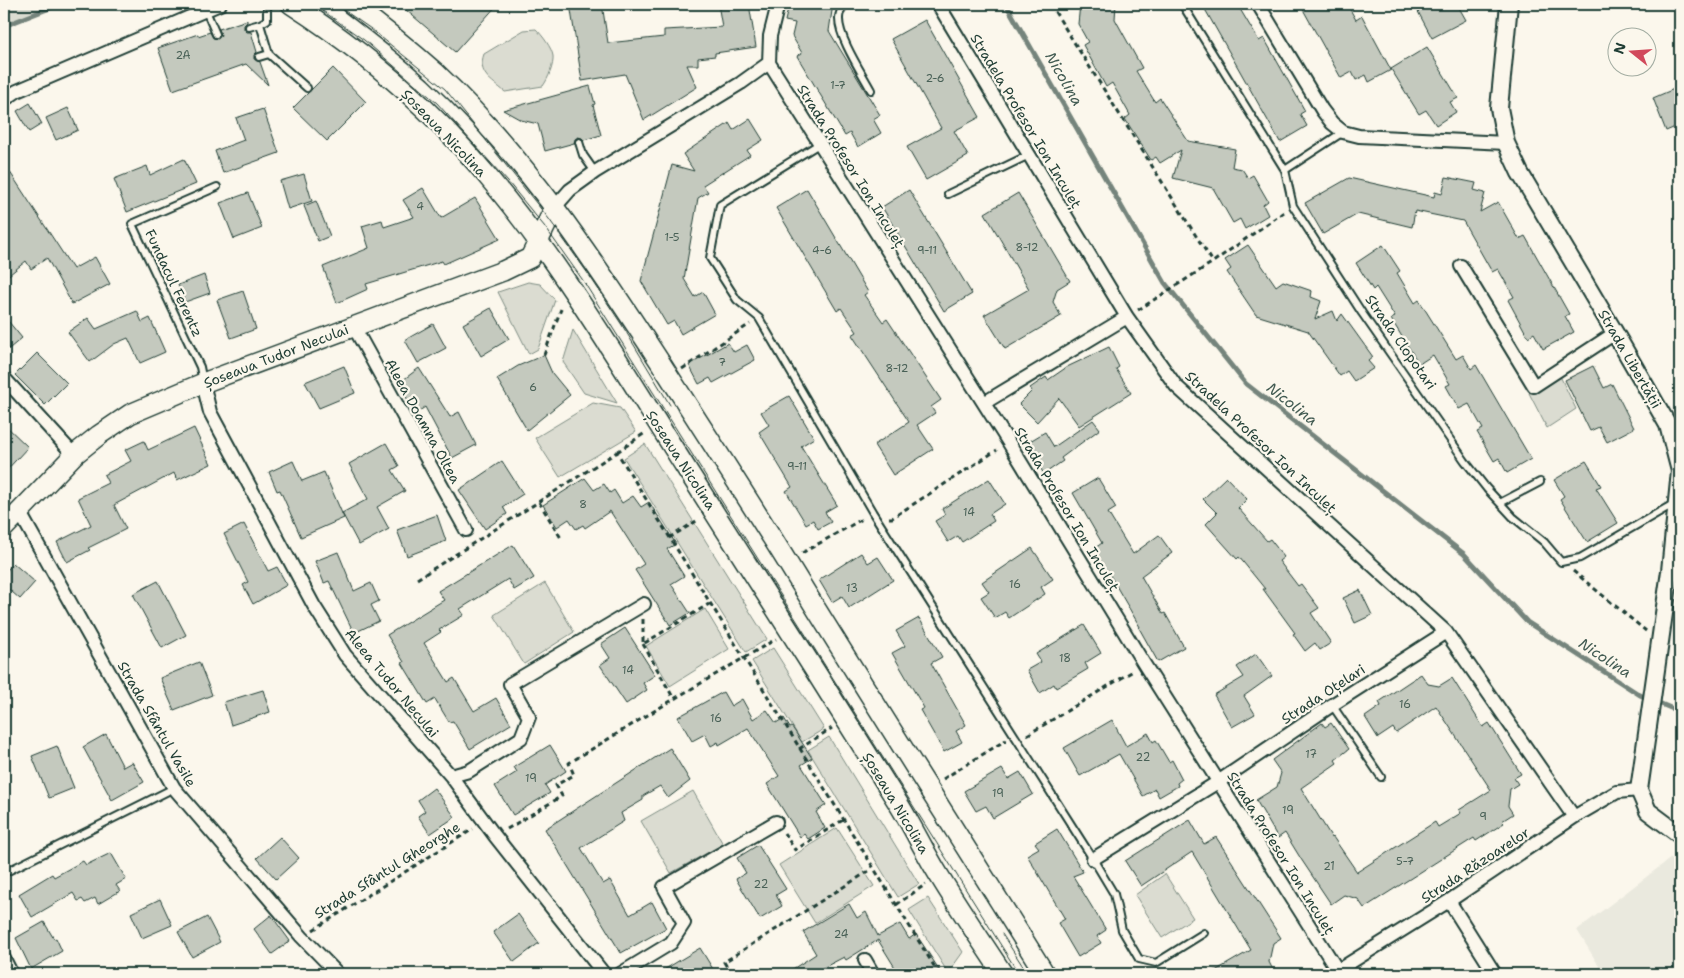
<svg xmlns="http://www.w3.org/2000/svg" width="1684" height="978" font-family="'Shantell Sans',sans-serif">
<rect width="100%" height="100%" fill="#fbf7ec"/>
<filter id="ink" filterUnits="userSpaceOnUse"><feTurbulence type="fractalNoise" baseFrequency=".02" numOctaves="2"/><feDisplacementMap in="SourceGraphic" scale="10" xChannelSelector="R" yChannelSelector="G"/><feConvolveMatrix kernelMatrix="1 2 1 2 8 2 1 2 1" color-interpolation-filters="sRGB"/></filter>
<g filter="url(#ink)">
<!-- built -->
<path fill="#eae9de" d="M1671,858L1680,865V974H1604L1577,930Z"/>
<!-- green -->
<path fill="#dbdcd1" stroke="#7d8c82" d="M4,4H60L4,26Z
M536,29C542,35 552,48 553,56C554,65 548,79 543,86L505,92C491,80 477,74 484,54L524,30Z
M528,282L540,284L555,300L538,349L529,354L498,292Z
M573,330L617,403L584,393L563,362Z
M1559,374L1576,409L1547,428L1529,393Z
M593,403L620,408L636,432L560,477L535,438Z
M645,444L767,639L746,652L624,458Z
M545,583L574,632L524,664L494,615Z
M705,609L729,649L670,686L646,646Z
M773,648L824,729L802,742L752,661Z
M829,737L919,884L898,897L808,750Z
M693,791L723,844L671,873L641,821Z
M837,828L874,886L815,923L779,865Z
M1165,874L1193,918L1162,938L1135,895Z
M928,898L963,952L948,973L909,910Z"/>
<g fill="none" stroke-linecap="round" stroke-linejoin="round">
<!-- stream -->
<path stroke="#74847b" stroke-width="5" d="M1006,4L1165,283L1246,384L1464,554L1527,622L1640,695L1680,712
M4,26L60,4"/>
</g>
<!-- building -->
<path fill="#c4c9be" stroke="#1f3d34" d="M399,4H498L455,52Z
M570,4H602L608,43L664,37V30L722,27L718,4H749L756,47L715,53V56L698,58V65H687L697,87L644,120L625,74L582,81Z
M789,4H833L829,31L880,115L873,119L881,133L858,147L850,133L845,136L797,56L802,53L792,36L795,23L785,21Z
M1080,4H1116L1115,19L1142,68L1136,71L1155,102L1160,98L1188,141L1235,149L1232,167L1242,169L1248,178L1253,175L1268,201L1263,205L1268,215L1245,229L1240,219L1233,223L1213,188L1173,178L1181,150L1160,163L1156,157L1151,160L1125,119L1130,115L1112,83L1106,87L1083,45L1088,42L1078,24Z
M1202,4H1237L1259,41L1264,38L1305,111L1300,114L1307,126L1280,142Z
M1300,4H1347L1356,20L1362,16L1391,70L1369,82L1366,75L1356,80L1352,72L1341,78Z
M1414,4H1457L1466,20L1432,38Z
M247,20V22L244,25V29L247,32H251L257,52L254,55V59L260,62L268,85L246,64L173,90L158,48L198,34V36L210,32L213,38L218,39L221,35L219,29Z
M925,20L980,117L954,131L968,156L926,180L907,147L941,128L891,39Z
M1427,47L1458,98L1450,102L1456,112L1436,125L1426,110L1419,114L1391,69Z
M333,68L366,102L327,141L293,108Z
M590,86L595,104L593,105L601,135L584,140L582,138L578,137L575,139L574,143L545,151L538,124L521,120L503,110Z
M1674,89L1680,104V125L1666,131L1653,98Z
M30,103L42,124L29,132L17,111Z
M68,108L78,130L56,140L46,118Z
M263,109L279,153L223,173L215,151L244,140L236,118Z
M750,119L763,140L747,150L750,155L703,185L708,192L698,198L684,279L695,297L703,292L715,314L681,334L674,321L667,325L641,281L672,165L694,171L683,154L729,123L733,130Z
M184,159L196,184L127,212L114,179L147,166L150,175Z
M4,163L73,269L95,257L110,284L72,304L47,258L31,269L26,261L4,279Z
M304,174L312,201L288,209L280,181Z
M1446,177L1476,183L1474,190L1485,193L1480,212L1498,202L1519,239L1525,236L1569,314L1565,316L1574,332L1543,349L1534,333L1528,337L1508,300L1514,297L1498,269L1492,272L1463,221L1415,211L1412,227L1358,214L1323,234L1305,203L1349,178L1434,197L1435,192L1442,194Z
M423,188L441,218L475,198L500,239L444,264L442,261L366,284L368,289L337,303L323,267L369,248L362,226L382,220L384,227L414,217L403,200Z
M807,189L868,292L864,295L883,322L887,319L941,400L931,407L935,413L917,425L933,449L893,475L874,445L909,422L852,335L857,332L841,308L837,311L776,208Z
M909,190L972,294L944,311L882,207Z
M248,193L262,228L234,239L220,203Z
M1018,193L1070,281L1057,289L1053,302L1061,316L1005,349L984,315L1029,289L985,213Z
M316,201L330,236L318,241L304,206Z
M1248,245L1276,286L1283,281L1312,291L1311,297L1321,301L1315,319L1333,311L1337,321L1342,314L1373,357L1368,361L1374,368L1354,381L1347,371L1340,376L1308,331L1256,315L1227,272L1231,269L1225,260Z
M1383,245L1400,271L1397,273L1415,303L1419,300L1456,359L1463,355L1471,369L1476,365L1531,459L1507,473L1499,458L1494,461L1477,432L1483,429L1469,404L1459,409L1446,386L1450,384L1433,355L1419,364L1391,319L1395,317L1376,287L1373,290L1356,263Z
M204,275L210,293L185,302L178,285Z
M243,291L256,329L231,338L217,300Z
M491,308L509,339L481,356L463,324Z
M137,311L142,322L150,318L165,352L140,363L128,338L114,344L90,362L68,332L88,318L96,329Z
M4,316L22,338L4,353Z
M433,324L446,348L418,363L405,340Z
M728,343L734,352L747,345L755,360L713,383L710,378L699,384L689,365Z
M1109,347L1119,367L1116,369L1131,393L1079,426L1059,398L1037,422L1019,404L1032,391L1030,388L1046,377L1048,380L1067,367Z
M37,353L67,383L45,405L15,375Z
M544,355L552,373L570,395L527,430L497,379L518,366Z
M344,366L355,393L319,408L305,382Z
M1593,366L1604,388L1612,384L1634,428L1607,442L1599,427L1590,431L1565,380Z
M419,368L450,417L459,412L476,445L452,458L425,407L415,414L399,383Z
M789,396L814,438L801,446L837,505L825,512L831,522L818,529L813,520L806,524L786,491L792,487L759,432L769,425L761,412Z
M1093,420L1100,429L1061,458L1063,461L1044,474L1031,453L1036,450L1030,441L1045,432L1054,447Z
M4,424L28,447L4,473Z
M194,428L211,464L177,480L174,473L114,505L126,529L88,548L90,550L67,562L57,542L91,525L78,498L108,483L104,475L131,461L125,450L144,441L148,450Z
M386,443L399,466L392,470L405,491L377,507L389,529L359,545L342,513L368,499L349,464Z
M293,461L302,481L324,472L344,518L301,537L280,490L277,491L269,472Z
M502,461L523,494L503,507L507,514L485,529L459,490Z
M1586,461L1601,486L1596,488L1618,523L1587,542L1560,499L1564,496L1554,480Z
M1226,477L1247,499L1238,508L1267,541L1270,539L1284,557L1279,561L1298,586L1301,584L1319,608L1311,613L1331,643L1320,650L1315,643L1305,651L1293,634L1295,633L1263,589H1265L1239,557L1237,559L1206,524L1217,513L1203,499Z
M585,478L594,490L604,484L610,493L614,490L622,503L633,496L641,507L649,502L676,544L667,549L684,576L671,584L690,613L670,625L635,570L644,564L610,511L585,528L583,525L576,529L569,519L557,527L543,505Z
M1098,478L1116,508L1108,513L1133,554L1159,535L1172,553L1141,576L1163,614L1165,613L1184,647L1158,662L1139,628L1140,627L1108,572L1105,574L1091,551L1102,543L1073,493Z
M989,479L1005,504L990,514L994,521L962,542L958,536L948,542L935,521L945,515L942,509Z
M437,515L446,541L407,556L397,530Z
M244,524L268,571L277,567L287,585L253,604L243,585L248,582L224,534Z
M513,545L534,578L514,590L508,579L460,609L464,615L439,630L441,632L424,643L448,682L454,678L474,711L496,698L511,724L470,749L453,721L449,722L435,699L427,704L402,663L404,662L387,635L444,600L438,591Z
M1032,548L1053,579L1041,587L1045,594L1009,618L1005,612L995,618L981,597L989,592L982,582Z
M338,552L354,591L371,583L379,601L371,605L379,621L354,633L329,581L324,583L315,561Z
M861,553L868,563L878,557L893,580L849,608L842,596L832,602L819,580Z
M13,563L35,582L20,599L4,585V574Z
M158,581L186,635L162,648L133,594Z
M1360,590L1372,615L1355,623L1343,598Z
M919,618L942,657L931,663L966,725L956,731L962,742L944,752L920,710L924,708L892,653L905,646L896,631Z
M1084,625L1101,653L1085,663L1088,669L1056,688L1054,684L1040,693L1027,670L1041,662L1036,654Z
M625,628L655,675L643,683L647,690L626,704L600,665L610,658L601,644Z
M1256,654L1272,676L1244,696L1255,714L1232,727L1214,695L1244,677L1237,667Z
M199,662L212,695L174,710L160,678Z
M1421,674L1428,684L1439,686L1452,678L1483,727L1489,723L1521,774L1514,778L1518,784L1510,789L1508,806L1513,814L1502,821L1504,823L1476,841L1474,838L1364,908L1358,899L1344,895L1331,904L1301,859L1285,833L1278,838L1256,800L1277,787L1281,773L1272,760L1322,723L1325,727L1331,723L1349,749L1335,760L1337,763L1301,788L1332,838L1333,837L1357,872L1435,822L1438,827L1461,813L1459,810L1491,790L1436,706L1396,733L1393,728L1378,738L1365,717L1381,706L1379,702Z
M263,690L270,712L231,725L224,702Z
M723,692L731,706L742,699L753,719L767,710L776,723L784,718L790,728L792,727L812,758L801,765L826,805L816,812L825,828L808,839L804,834L800,837L767,784L779,776L748,728L719,745L718,742L711,746L705,734L692,741L678,717Z
M1112,720L1126,746L1148,733L1153,742L1156,740L1169,762L1172,760L1182,779L1177,783L1178,786L1159,797L1155,789L1143,796L1119,754L1080,776L1064,748Z
M106,734L123,767L132,762L144,782L112,800L83,747Z
M550,745L566,771L545,785L550,793L513,815L495,786L517,772L514,767Z
M57,746L74,788L49,798L32,756Z
M670,748L690,781L668,798L660,786L643,796V800L621,813L624,821L581,848L603,884L610,880L630,915L652,902L666,928L621,953L545,829Z
M1002,769L1008,779L1020,772L1033,794L993,818L986,806L976,811L964,791Z
M434,788L455,817L430,834L418,816L425,811L418,800Z
M1190,820L1204,844L1216,837L1281,938L1273,943L1269,962L1273,970L1265,974H1210L1251,950L1192,852L1141,886L1125,861Z
M1057,829L1083,872L1073,876L1106,930L1097,936L1101,943L1078,957L1058,923L1065,919L1027,855L1039,848L1035,843Z
M280,837L299,858L276,879L257,858Z
M758,845L786,889L776,895L782,906L760,919L736,879L746,873L737,858Z
M111,853L126,879L116,885L120,891L98,904L95,898L85,903L82,899L78,901L73,893L32,917L19,894L52,874L54,877L83,861L86,865Z
M160,899L172,925L142,938L131,913Z
M849,904L857,918L866,912L878,936L900,924L909,939L916,934L942,974H899L878,940L846,960L844,957L819,970L822,974H785L816,954L803,932Z
M518,914L539,943L514,962L493,932Z
M271,915L290,941L272,954L254,929Z
M207,917L220,942L192,957L178,932Z
M44,922L54,939L56,938L62,951L31,969L16,938Z
M700,948L716,974H657Z"/>
<g fill="none" stroke-linecap="round" stroke-linejoin="round">
<!-- service casing -->
<g stroke="#1f3d34" stroke-width="10">
<path id="service" d="M845,4C842,8 839,13 839,18C838,37 862,73 871,90
M1182,4L1285,170L1293,206L1362,313L1465,461L1487,489L1513,517L1544,542L1561,562L1580,558L1675,503
M206,11L216,34
M249,27L260,24
M269,54L307,88
M259,57L269,54L260,24L267,20V7L270,4
M579,142L583,155L595,172
M819,144L720,205L710,258L737,300L759,318L873,513L1093,859L1114,894L1122,930L1139,959L1156,963L1204,933
M1285,170L1343,132
M948,194L1029,155
M203,382L200,367L132,224L217,187
M1500,503L1540,482
M1332,705L1381,777
M4,873L174,788
M4,952L13,970"/>
</g>
<!-- minor casing -->
<g stroke="#1f3d34" stroke-width="16">
<path id="minor" d="M778,4L770,36L769,63L1009,443L1144,664L1338,971
M938,4L1127,317L1176,386L1446,632L1574,817
M1258,4L1322,110L1332,123L1343,132L1359,136L1506,143
M4,100L17,91L220,4
M555,207L570,190L595,172L741,83L769,63
M1461,266L1534,386L1615,333
M354,327L466,530
M4,378L74,455
M203,383L210,412L314,606L345,655L451,776L495,836L604,974
M984,403L1127,317
M19,511L174,788L302,937L338,974
M451,776L469,771L521,738L529,717L510,684L644,604
M1093,859L1218,782L1332,705L1446,632
M1449,901L1495,974
M865,960L873,974
M620,974L671,943L684,923L664,887L776,822
M1332,974L1449,901L1574,817L1617,792L1639,790"/>
</g>
<!-- tertiary casing -->
<g stroke="#1f3d34" stroke-width="20">
<path id="tertiary" d="M1509,4L1499,108L1506,143L1520,173L1615,333L1668,425L1680,471L1670,571L1639,790L1648,811L1680,835"/>
</g>
<!-- secondary casing -->
<g stroke="#1f3d34" stroke-width="22">
<path id="secondary" d="M291,4C339,35 384,70 425,109C532,212 607,344 686,468C757,579 828,691 898,803C913,827 925,853 940,877C960,910 982,942 1003,974
M351,4C379,25 408,48 435,72C525,156 593,259 660,362C702,428 745,494 786,560C871,699 959,836 1045,974
M4,528L74,455L99,435L130,414L203,383L503,271L530,258L555,207"/>
</g>
<!-- path -->
<path stroke="#1f3d34" stroke-width="3" stroke-dasharray="5 4" stroke-linecap="butt" d="M1050,4L1198,239L1213,262
M1138,310L1213,262L1284,212
M544,355L561,309
M682,369L750,324
M617,452L645,433
M539,502L561,538
M889,518H892L997,450
M669,538L698,520
M802,553L864,518
M1573,571L1646,631
M417,579L617,452L939,974
M643,619V644L709,604
M643,644L674,699
M1027,735L1133,671
M799,749L832,728
M943,779L1006,740
M507,829L562,796L556,785L574,775L569,763L674,699L776,639
M784,833L795,850L843,820
M896,905L926,884
M313,930L473,829
M731,974L724,962L872,869"/>
<!-- service -->
<use href="#service" stroke="#fbf7ec" stroke-width="6"/>
<!-- minor -->
<use href="#minor" stroke="#fbf7ec" stroke-width="12"/>
<!-- tertiary -->
<use href="#tertiary" stroke="#fbf7ec" stroke-width="16"/>
<!-- secondary -->
<use href="#secondary" stroke="#fbf7ec" stroke-width="19"/>
<!-- tram -->
<path stroke="#1f3d34" stroke-width="1" d="M313,4L364,40L437,103L508,182L545,227L582,279L614,330L1019,974
M335,4L371,29L445,89L549,219L589,275L622,325L670,405
M1002,934L1028,974"/>
</g>
</g>
<g text-anchor="middle" dominant-baseline="central" stroke-width="4.5" stroke-linejoin="round" paint-order="stroke">
<!-- number labels -->
<g font-size="11" fill="#486056">
<text x="183" y="55">2A</text>
<text x="935" y="78">2-6</text>
<text x="838" y="85">1-7</text>
<text x="420" y="206">4</text>
<text x="672" y="237">1-5</text>
<text x="1027" y="247">8-12</text>
<text x="822" y="250">4-6</text>
<text x="927" y="250">9-11</text>
<text x="722" y="362">7</text>
<text x="897" y="368">8-12</text>
<text x="533" y="387">6</text>
<text x="797" y="466">9-11</text>
<text x="583" y="504">8</text>
<text x="969" y="512">14</text>
<text x="1015" y="584">16</text>
<text x="852" y="588">13</text>
<text x="1065" y="658">18</text>
<text x="628" y="670">14</text>
<text x="1405" y="704">16</text>
<text x="716" y="718">16</text>
<text x="1311" y="754">17</text>
<text x="1143" y="757">22</text>
<text x="531" y="778">19</text>
<text x="998" y="793">19</text>
<text x="1288" y="810">19</text>
<text x="1483" y="816">9</text>
<text x="1405" y="861">5-7</text>
<text x="1329" y="866">21</text>
<text x="761" y="884">22</text>
<text x="841" y="934">24</text>
</g>
<!-- street labels -->
<g font-size="14" fill="#1f3d34" stroke="#fbf7ec">
<text transform="translate(1026 121) rotate(59)">Stradela Profesor Ion Inculeț</text>
<text transform="translate(444 133) rotate(46)">Șoseaua Nicolina</text>
<text transform="translate(851 166) rotate(58)">Strada Profesor Ion Inculeț</text>
<text transform="translate(174 283) rotate(65)">Fundacul Ferentz</text>
<text transform="translate(1401 342) rotate(55)">Strada Clopotari</text>
<text transform="translate(276 356) rotate(-21)">Șoseaua Tudor Neculai</text>
<text transform="translate(1630 359) rotate(60)">Strada Libertății</text>
<text transform="translate(423 421) rotate(61)">Aleea Doamna Oltea</text>
<text transform="translate(1261 442) rotate(43)">Stradela Profesor Ion Inculeț</text>
<text transform="translate(681 460) rotate(57)">Șoseaua Nicolina</text>
<text transform="translate(1067 509) rotate(59)">Strada Profesor Ion Inculeț</text>
<text transform="translate(392 683) rotate(50)">Aleea Tudor Neculai</text>
<text transform="translate(1323 694) rotate(-33)">Strada Oțelari</text>
<text transform="translate(157 724) rotate(60)">Strada Sfântul Vasile</text>
<text transform="translate(896 803) rotate(59)">Șoseaua Nicolina</text>
<text transform="translate(1281 853) rotate(58)">Strada Profesor Ion Inculeț</text>
<text transform="translate(1475 865) rotate(-33)">Strada Răzoarelor</text>
<text transform="translate(387 870) rotate(-32)">Strada Sfântul Gheorghe</text>
</g>
<!-- water labels -->
<g font-size="15" font-style="italic" fill="#425b52" stroke="#fbf7ec">
<text transform="translate(1064 79) rotate(60)">Nicolina</text>
<text transform="translate(1292 404) rotate(38)">Nicolina</text>
<text transform="translate(1605 658) rotate(33)">Nicolina</text>
</g>
</g>
<!-- margin -->
<rect width="1684" height="978" fill="none" stroke="#fbf7ec" stroke-width="20"/>
<rect x="10" y="10" width="1664" height="958" fill="none" stroke="#1f3d34" stroke-width="2" filter="url(#ink)"/>
<!-- north arrow -->
<g transform="translate(1632 52) rotate(287)"><circle r="24" fill="#fbf7ec" stroke="#a3ada2"/>
<path d="M0-4L9 19L0 12L-9 19Z" fill="#d1495b"/>
<text y="-8" font-size="14" font-weight="bold" text-anchor="middle" fill="#1f3d34">N</text>
</g>
</svg>
